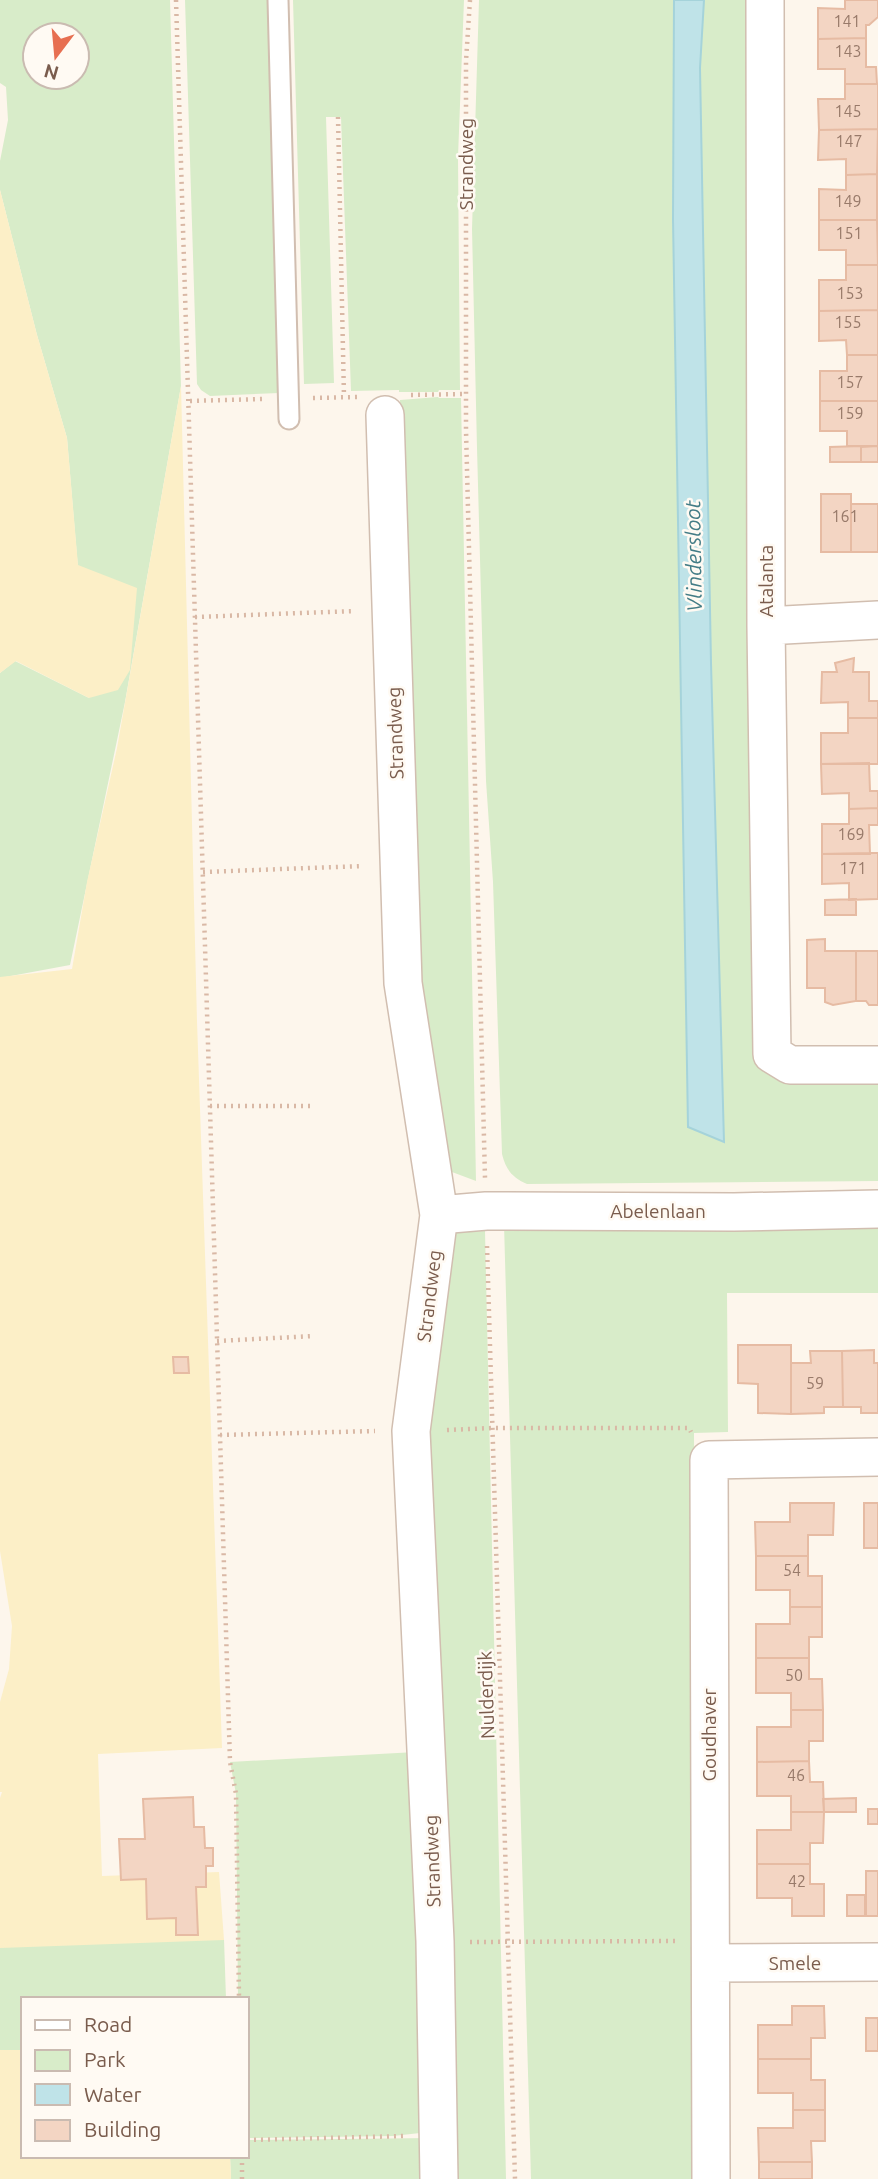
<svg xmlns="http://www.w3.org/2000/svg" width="878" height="2179" font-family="Ubuntu,sans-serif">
<rect width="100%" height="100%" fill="#fdf6ec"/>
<!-- green -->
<path fill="#d8ecc9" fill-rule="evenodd" d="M0,0H170L181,386L125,702L70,965L0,978V673L15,661L89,698L67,438L37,335L0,190V161L8,120L6,87L0,83ZM35,35H77V77H35Z
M185,0H268L279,393L210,396L201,390L197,384Z
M293,0H464L458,157L460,390H439L438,392H399V390L351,391L341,117H326L334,383L304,384Z
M479,0H674L673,219L688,1127L724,1141L711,663L700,68L704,0H747L761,1065L878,1067V1181L527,1184C512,1177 506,1170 502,1154L493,882L486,781L477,448L472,229Z
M438,397L439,398H461L476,1181L452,1172L417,976L400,400Z
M878,1222V1293H727L728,1432L694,1433L697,2179H531L504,1224Z
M485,1231L506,2179H455L423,1433L451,1233Z
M416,1752L429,2132L393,2136L247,2138V1999H238L236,1794L230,1762Z
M224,1939L226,1999H23V2050H0V1947Z
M431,2138L433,2179H231L230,2156H247V2140Z"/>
<!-- sand -->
<path fill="#fcefc7" d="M0,190L37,335L67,438L78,565L137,588L130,670L118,690L89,698L16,661L0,673Z
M181,386L197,1021L222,1748L98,1754L102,1876L219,1872L224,1940L0,1948V1798L2,1792H0V1702L9,1669L12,1626L0,1551V977L72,969L87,882L117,748Z
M0,2050H23V2156H230L231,2179H0Z"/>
<!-- water -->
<path fill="#bfe3e8" stroke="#a5d3da" stroke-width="2" d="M674,0H704L700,68L711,663L724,1142L688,1127L673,219Z"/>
<!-- building -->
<path fill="#f3d5c3" stroke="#e6bba3" stroke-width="2" d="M845,0H878V17L869,25H866V38L818,39V8L845,9Z
M866,38V67H876L877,84H845V69H818V39Z
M845,84H878V129L819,130L818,99H845Z
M878,129L877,174L846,175V159L818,160L819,130Z
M877,174V220H819V189L846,190V175Z
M819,220H877L878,265H846V250H819Z
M846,265H878V310L819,311V280H846Z
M878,310V355H847L846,340L819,341V311Z
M847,355H878V401H820V371H847Z
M820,401H878V446H847V431H820Z
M861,446V462H830V447Z
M878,446V462H861V447Z
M821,494H851V552H821Z
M878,504V552H851V504Z
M854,658L853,672H869V701H878V718H848V702L821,703L822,672H837L835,663Z
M848,718H878V764H821V733H848Z
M869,763L870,791H878V808L849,809V793L822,794L821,764Z
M878,808V825H869L870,854H822V824H849V809Z
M870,853H878V899L849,900V883L822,884V854Z
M856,899V915H825V900Z
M825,939V951H856V1001L833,1005L825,1002V988H807V940Z
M856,951H878V1005H869L866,1001H856Z
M738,1345H791V1414L758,1413V1384L738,1383Z
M874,1350V1363H878V1413H861V1407H843L842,1351Z
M810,1351H842L843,1407H824V1413L791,1414V1363H811Z
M173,1357H188L189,1373H174Z
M790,1503H834L833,1535H808V1556H756L755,1522H790Z
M864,1503H878V1548H864Z
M756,1556H808V1576H822V1607H790V1590H756Z
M790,1607H822V1637H809V1658H756V1624H790Z
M756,1658H809V1679H822L823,1710H791V1693H756Z
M791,1710H823V1741H809V1761L757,1762V1727H791Z
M809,1761L810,1782H823L824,1812H791V1796H757V1762Z
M193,1797L194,1827H204L205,1848H213V1866H206V1887H196L198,1935H176V1918L147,1919L146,1879L121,1880L119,1839H145L143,1799Z
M856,1798V1812H824L823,1799Z
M868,1809H878V1824H868Z
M791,1812H824L823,1843H810V1864H757V1830H791Z
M757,1864H810V1884H824V1916H792V1898H757Z
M866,1871H878V1916H866Z
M847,1895H865V1916H847Z
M792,2006H824L825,2038H811V2059H758V2025H792Z
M866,2018H878V2051H866Z
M758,2059H811V2080H825V2110H793V2093H758Z
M793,2110H825V2141H811L812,2162H759L758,2128H793Z
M759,2162H812V2179H759Z"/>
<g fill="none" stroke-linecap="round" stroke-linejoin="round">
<!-- lane casing -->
<g stroke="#d1beb0" stroke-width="23">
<path id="lane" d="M278,0L289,419"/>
</g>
<!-- street casing -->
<g stroke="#d1beb0" stroke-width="40">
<path id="street" d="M765,0L766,626L772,1054L790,1065H878
M385,415L403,983L439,1215L411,1431L435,1941L439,2179
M766,626L878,620
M439,1215L486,1211L734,1212L878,1209
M712,1963L878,1962
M711,2179L709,1460L878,1457"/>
</g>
<!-- path -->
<path stroke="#d9b8a5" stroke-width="4.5" stroke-dasharray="2 5" stroke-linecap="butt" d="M176,0L230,1762L236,1794L239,1999
M470,0L466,61V430L485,1178
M338,117L344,397
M411,395L466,394
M313,398L357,397
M190,401L262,399
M195,617L355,611
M203,872L363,866
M210,1106H310
M487,1246L515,2179
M217,1341L314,1336
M447,1430L492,1428H689L691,1432
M220,1435L375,1431
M470,1942L678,1941
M247,2140L405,2136
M242,2156V2179"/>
<!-- lane -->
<use href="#lane" stroke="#fff" stroke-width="19"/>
<!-- street -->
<use href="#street" stroke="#fff" stroke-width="37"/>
</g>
<g text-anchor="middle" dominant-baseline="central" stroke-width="5" stroke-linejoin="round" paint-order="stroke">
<!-- number labels -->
<g font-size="16" fill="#987a6a">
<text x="847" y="21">141</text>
<text x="848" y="51">143</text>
<text x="848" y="111">145</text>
<text x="849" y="141">147</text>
<text x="848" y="201">149</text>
<text x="849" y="233">151</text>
<text x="850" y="293">153</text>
<text x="848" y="322">155</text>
<text x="850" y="382">157</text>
<text x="850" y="413">159</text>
<text x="845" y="516">161</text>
<text x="851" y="834">169</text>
<text x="853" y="868">171</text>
<text x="815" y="1383">59</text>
<text x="792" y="1570">54</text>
<text x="794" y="1675">50</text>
<text x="796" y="1775">46</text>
<text x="797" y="1881">42</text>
</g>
<!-- street labels -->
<g font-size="19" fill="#7a5c4d" stroke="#fffaf3">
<text transform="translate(466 164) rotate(-90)">Strandweg</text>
<text transform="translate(766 581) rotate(-90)">Atalanta</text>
<text transform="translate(395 733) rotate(-92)">Strandweg</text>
<text x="658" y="1211">Abelenlaan</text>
<text transform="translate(429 1296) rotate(-83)">Strandweg</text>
<text transform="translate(486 1695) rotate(-92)">Nulderdijk</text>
<text transform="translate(709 1735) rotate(-90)">Goudhaver</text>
<text transform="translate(432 1861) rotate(-92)">Strandweg</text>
<text x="795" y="1963">Smele</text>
</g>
<!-- water labels -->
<g font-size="21" font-style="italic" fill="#437c86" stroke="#fffaf3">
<text transform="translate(693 556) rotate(-91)">Vlindersloot</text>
</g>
</g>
<!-- legend -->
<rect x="21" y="1997" width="228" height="161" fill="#fffaf3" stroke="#cabbb1" stroke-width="2"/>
<rect x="35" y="2020" width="35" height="10" fill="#ffffff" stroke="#cabbb1" stroke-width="2"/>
<text x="84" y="2032" font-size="21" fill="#7a5c4d">Road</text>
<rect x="35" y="2050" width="35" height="21" fill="#d8ecc9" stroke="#cabbb1" stroke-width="2"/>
<text x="84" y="2067" font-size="21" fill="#7a5c4d">Park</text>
<rect x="35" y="2084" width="35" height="21" fill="#bfe3e8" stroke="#cabbb1" stroke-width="2"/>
<text x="84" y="2102" font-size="21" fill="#7a5c4d">Water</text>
<rect x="35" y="2120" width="35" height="21" fill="#f3d5c3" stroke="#cabbb1" stroke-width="2"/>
<text x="84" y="2137" font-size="21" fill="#7a5c4d">Building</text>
<!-- north arrow -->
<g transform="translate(56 56) rotate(196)"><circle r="33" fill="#fffaf3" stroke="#cabbb1" stroke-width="2"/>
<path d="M0-5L12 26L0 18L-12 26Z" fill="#e76f51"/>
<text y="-10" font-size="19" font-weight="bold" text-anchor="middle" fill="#7a5c4d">N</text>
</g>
</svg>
